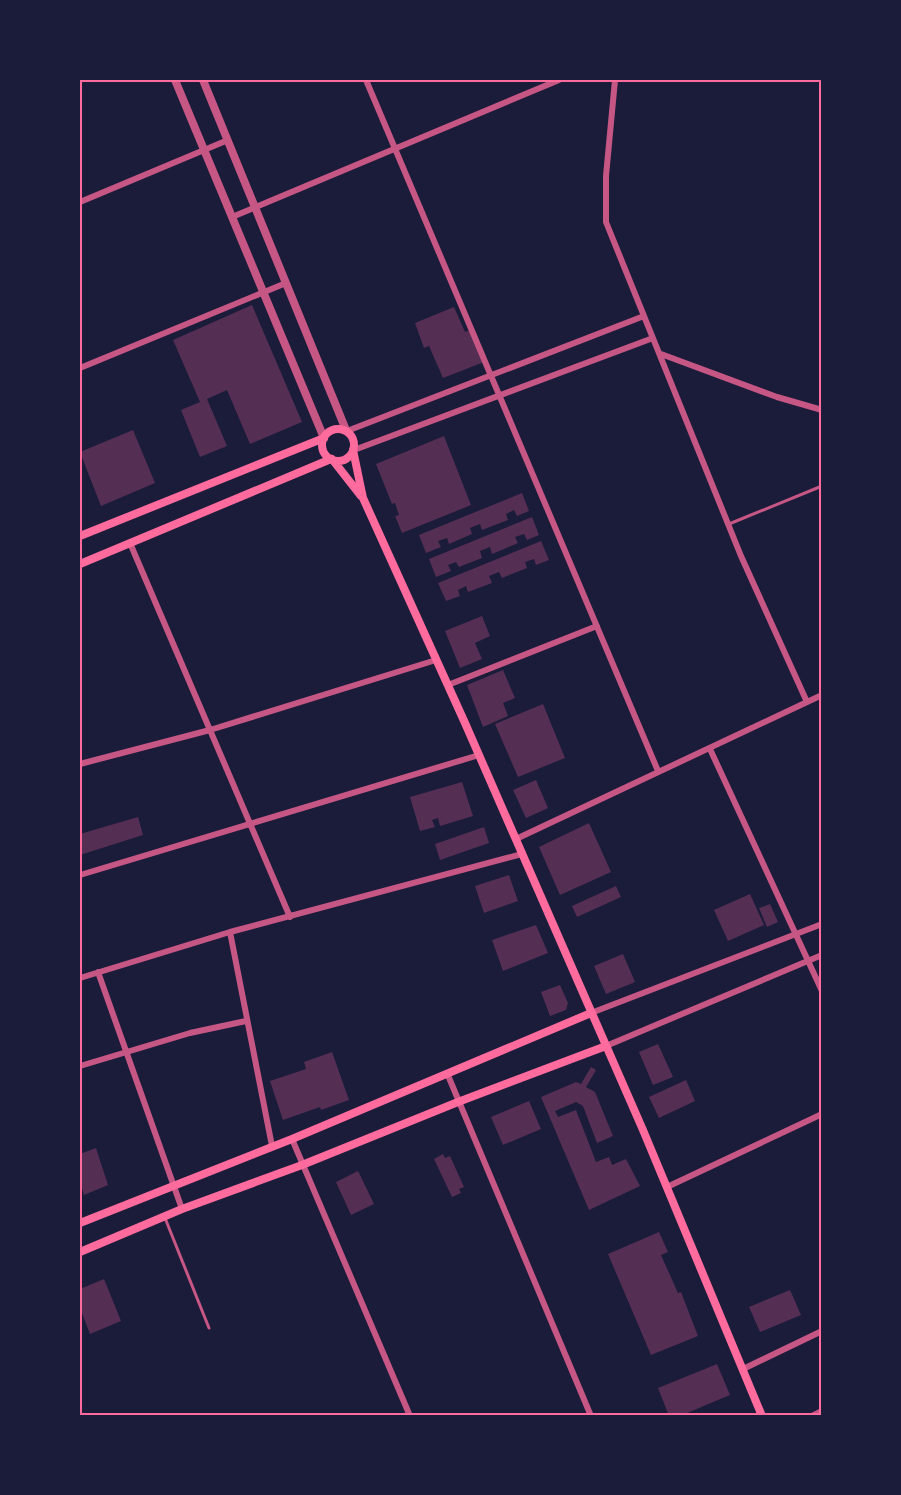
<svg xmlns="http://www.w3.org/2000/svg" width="901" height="1495" font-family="Inter,sans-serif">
<rect width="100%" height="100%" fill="#1b1b3a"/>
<!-- building -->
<path fill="#542f53" d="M252,305L302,422L250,444L227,390L207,399L227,446L200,457L181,410L200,402L173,340Z
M454,307L465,332L471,330L484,362L443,378L429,346L424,348L415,323Z
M133,430L155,483L101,506L80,452Z
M444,436L471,505L402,533L395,516L399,515L395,503L392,504L376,464Z
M522,493L529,511L517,516L514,510L506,514L508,520L482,530L480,524L470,528L472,534L449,544L447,538L438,541L441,547L426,553L419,535Z
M532,517L539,535L527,540L524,534L515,537L518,543L492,554L490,547L480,551L482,558L459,567L456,562L448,565L451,571L436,577L429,559Z
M541,541L549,560L536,565L534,559L525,562L527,568L502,578L499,572L489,576L492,583L468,592L466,586L458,590L460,596L446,601L438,583Z
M482,616L490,636L475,643L482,659L460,668L445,631Z
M503,670L515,698L503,703L508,716L483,727L467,685Z
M543,704L565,758L518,777L495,724Z
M536,780L548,808L526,818L513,790Z
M462,782L473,816L440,826L438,818L432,820L435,827L420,831L410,797Z
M138,817L143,835L80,855V834Z
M589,823L611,872L560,895L539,847Z
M484,827L489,843L440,860L435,844Z
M509,875L518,901L484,913L475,886Z
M616,886L621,897L577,917L572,906Z
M750,894L764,925L728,941L714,910Z
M770,904L778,922L767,927L759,908Z
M536,925L548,953L503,971L492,940Z
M623,954L635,982L606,994L594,966Z
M560,985L568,1003L566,1010L550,1016L541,992Z
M658,1044L673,1077L653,1085L639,1052Z
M332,1052L349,1100L321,1110L320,1107L283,1120L270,1081L306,1069L304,1062Z
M591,1067L596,1070L586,1087L595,1092L613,1136L597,1143L583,1106L576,1102L555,1111L558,1117L576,1110L596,1162L609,1157L612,1165L626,1159L640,1186L589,1210L541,1097L576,1082L581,1084Z
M686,1080L695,1101L659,1118L649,1097Z
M529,1101L541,1129L503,1145L491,1117Z
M96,1148L108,1185L84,1195L80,1182V1154Z
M443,1154L445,1158L450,1156L464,1187L459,1189L461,1193L452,1197L434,1159Z
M358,1171L374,1204L351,1215L336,1182Z
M659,1232L668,1252L661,1255L678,1293L681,1292L698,1336L651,1355L608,1254Z
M104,1279L121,1321L90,1334L80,1308V1289Z
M790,1290L801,1315L760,1332L749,1307Z
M717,1364L730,1395L680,1416H669L658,1388Z"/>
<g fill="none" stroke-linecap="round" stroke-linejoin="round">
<!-- service -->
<path stroke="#c65784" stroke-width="3" d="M729,524L822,486
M165,1218L209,1328"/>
<!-- minor -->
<path stroke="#c65784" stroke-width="6" d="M366,80L658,771
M615,80L606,176V222L741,556L807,702
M80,202L228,140
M232,217L559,80
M661,354L777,397L822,410
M80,368L286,283
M347,431L644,316
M354,450L653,338
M130,543L290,917
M448,685L597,626
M710,749L822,991
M80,764L210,730L436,660
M516,839L822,695
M80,875L479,755
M230,932L272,1146
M98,972L182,1209
M80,978L230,932L522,854
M591,1013L822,924
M606,1046L822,955
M80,1066L190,1033L246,1021
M447,1073L591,1416
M292,1139L410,1416
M667,1187L822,1114
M743,1369L822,1331
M812,1416L822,1411"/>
<!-- tertiary -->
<path stroke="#c65784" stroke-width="8" d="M175,80L324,438
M203,80L346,430"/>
<!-- secondary -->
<path stroke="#ff6b9d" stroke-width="8" d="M322 445a16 16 0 1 1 32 0a16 16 0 1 1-32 0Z
M353,450L363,498L465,723L643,1130L762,1416
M332,459L361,496
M80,536L324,438
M80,564L331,459
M80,1223L292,1139L591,1013
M80,1252L182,1209L302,1165L458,1102L606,1046"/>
</g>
<!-- border -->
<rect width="901" height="1495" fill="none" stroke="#1b1b3a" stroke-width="162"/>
<rect x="81" y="81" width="739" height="1333" fill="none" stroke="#ff6b9d" stroke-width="2"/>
</svg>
